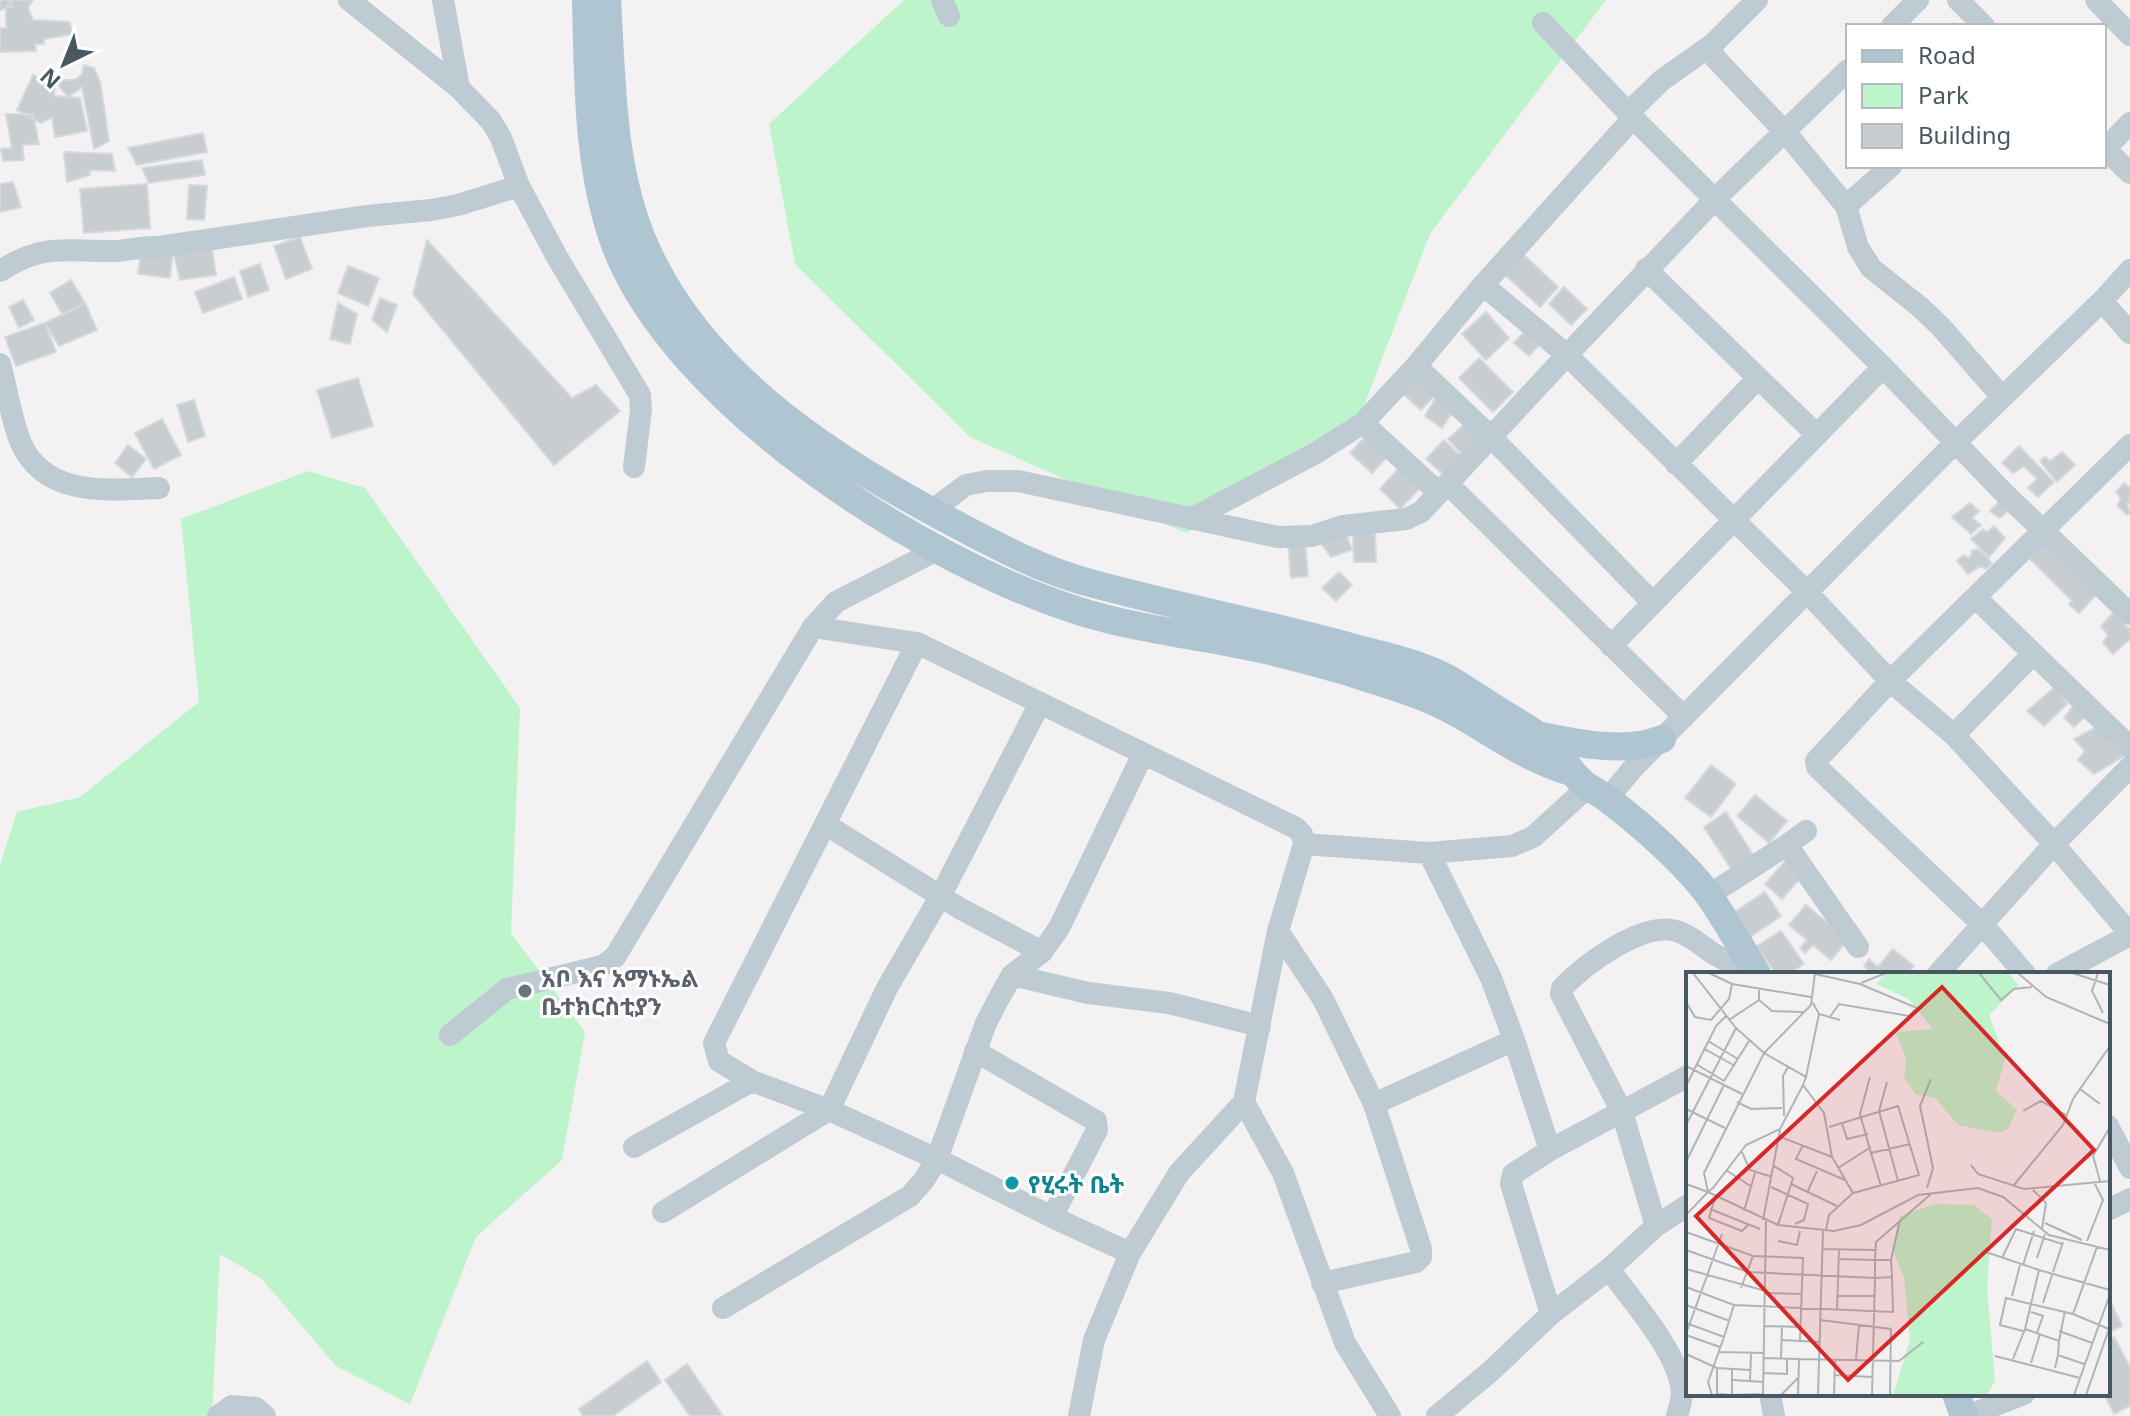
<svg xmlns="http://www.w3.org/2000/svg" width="2130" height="1416" font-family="'Noto Sans','Noto Sans Ethiopic',sans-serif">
<rect width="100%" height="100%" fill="#f4f1f2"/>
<!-- green -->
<path fill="#bdf4cb" d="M904,0H1606L1430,234L1360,416L1186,533L970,437L795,264L769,124Z
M308,471L365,488L520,708L511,933L585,1032L562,1160L476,1237L410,1404L336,1366L262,1279L220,1254L212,1416H0V865L17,812L80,797L199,702L181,519Z"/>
<!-- building -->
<path fill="#c8cdd2" stroke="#d5d8dd" stroke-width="2" d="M0,0H10L12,7L0,10Z
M10,0H33L28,8L33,20L69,22L74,34L44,39V44H35L36,51L0,52V28H6V8Z
M84,65L94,68L100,81L109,141L94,149L82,87L68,97L58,85L64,80H75L82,74Z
M33,75L55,86L54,96L80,98L87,131L55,137L52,117L41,123L17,110Z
M6,114H33L39,144L22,145L24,160L3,161L1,149L12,148Z
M203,133L207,152L137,165L128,148Z
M64,152L112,154L115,171L90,170V175L67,182Z
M202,160L205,175L149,183L142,168Z
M13,182L21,207L0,212V184Z
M147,184L150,228L84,233L80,189Z
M189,185L207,186L204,220L187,219Z
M300,237L312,269L286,279L274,246Z
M427,240L572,398L596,385L620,411L554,465L413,294Z
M211,242L216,275L180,280L173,250Z
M142,246L173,250L170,278L138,274Z
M1522,253L1558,287L1540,307L1503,273Z
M260,264L269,290L248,297L240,271Z
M348,266L379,278L368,306L338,293Z
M234,277L242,299L203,313L195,292Z
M71,280L85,303L63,315L50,293Z
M1564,287L1587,309L1571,325L1549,304Z
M380,298L397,305L387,332L372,320Z
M23,300L34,320L19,328L9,307Z
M85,303L97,330L59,346L45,323Z
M338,303L357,314L350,344L330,339Z
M1486,312L1509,338L1486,360L1462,334Z
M45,323L56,352L16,366L5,337Z
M1527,329L1542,342L1529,356L1514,343Z
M1479,358L1513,392L1493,412L1459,378Z
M1417,375L1437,393L1421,410L1401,392Z
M358,378L373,426L332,438L317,390Z
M1435,399L1453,411L1442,428L1425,416Z
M194,400L205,436L188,442L177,405Z
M162,419L181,455L154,469L135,433Z
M1466,423L1482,440L1464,456L1448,439Z
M1366,436L1388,456L1372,473L1350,453Z
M1444,440L1462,457L1445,476L1426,459Z
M128,445L146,459L132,477L115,463Z
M2019,446L2054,482L2038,497L2028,488L2037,479L2024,466L2013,473L2002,463Z
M2062,452L2075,465L2057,482L2040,461L2045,457L2050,461Z
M1399,468L1420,488L1400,509L1380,489Z
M2124,483L2130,488V502L2127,504L2130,513L2127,515L2117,505L2121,499L2116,492Z
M2000,501L2009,510L2000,518L1990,511Z
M1970,503L1979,511L1972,518L1981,525L1971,534L1952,517Z
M1343,526L1352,550L1331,557L1315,535Z
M1994,526L2005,538L1989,557L1971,539L1983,529L1987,532Z
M1353,530H1375L1376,562H1354Z
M1305,542L1308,576L1291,578L1288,544Z
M2041,542L2096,595L2079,613L2069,604L2072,601L2027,556Z
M1978,549L1992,563L1986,569L1981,566L1968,574L1957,561L1963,555L1969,558L1972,554L1971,551Z
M1339,572L1352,585L1336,601L1322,588Z
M2114,612L2130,630V639L2113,654L2103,643L2108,635L2101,626Z
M2055,687L2067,704L2044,726L2027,711Z
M2074,705L2086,716L2074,727L2064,718Z
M2100,725L2124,756L2094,774L2078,760L2085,751L2074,739Z
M1711,765L1736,784L1711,817L1685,798Z
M1755,795L1787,821L1769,843L1737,816Z
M1726,812L1755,858L1733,872L1704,827Z
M1787,859L1804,874L1782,899L1765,884Z
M1765,892L1781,916L1747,939L1730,915Z
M1806,905L1848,940L1831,960L1813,945L1805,953L1800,948L1807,940L1789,925Z
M1781,931L1804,964L1789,974H1776L1757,946Z
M1893,949L1914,966L1907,974H1872L1864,966L1869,959L1878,967Z
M2108,1296L2122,1326L2108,1333Z
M2114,1337L2130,1367V1406L2114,1414L2104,1394H2108V1340Z
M647,1361L661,1382L613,1416H583L579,1409Z
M687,1364L723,1416H690L665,1380Z"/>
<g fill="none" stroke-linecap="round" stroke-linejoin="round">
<!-- minor -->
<path stroke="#becbd2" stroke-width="22" d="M349,0L459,88L491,121L501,138L519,186L557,257L640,395L641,410L634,467
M443,0L459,88
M942,0L949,16
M1757,0L1713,44L1712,52L1716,59L1786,133L1846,206L1858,247L1871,268L1920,307L1941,327L2002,397
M1958,0L1984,26
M2096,0L2130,35
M1543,23L1633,118
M1892,26L1918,0
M1848,70L1716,198L1567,355L1807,592L1890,681L1954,735L2054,844L2130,934
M1628,113L1662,80L1713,44
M2104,148L2130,173
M2105,149L2130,123
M1846,206L1891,166
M1646,269L1816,434
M0,271C45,242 66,252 115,251C130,250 143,246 159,247L367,216L431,210L458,205L519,186
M2102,301L2130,333
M0,364C7,389 11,419 21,443C45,498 110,490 159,488
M1363,423L1439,493
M1676,464L1758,378
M1448,484L1684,717
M931,511L966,485L987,481H1018L1278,537L1312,536L1343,526L1406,519L1421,512L1491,437L1416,366L1483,285
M1191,519L1316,453L1363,423L1416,366
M1976,598L2130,747
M1652,602L1491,437L1567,355L1483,285L1633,118L1883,367L2006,495L2130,614
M813,627L917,643
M1611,646L1883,367
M1954,735L2033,654
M1608,798L1635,766L1807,592L1956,442L2102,301L2130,270
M1304,844L1429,853L1512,846L1533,837L1588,787
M1787,845L1806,831
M1429,853L1491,978L1514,1040L1550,1150
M1709,895L1787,845L1858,947
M1278,931L1323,999L1374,1104L1421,1249V1257L1416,1262L1322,1283
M1042,952L1059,928L1143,754
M1938,974L2054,844L2130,767
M2025,974L1983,925L1817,767L1816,761L1890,681L2130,445
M2057,974L2130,935
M1012,975L1088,993L1169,1003L1260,1026
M450,1035L507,989L602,966L615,957L813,627L836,602L939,549
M975,1051L1096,1121L1097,1130L1052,1217
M1244,1102L1283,1173L1345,1343L1390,1416
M1374,1104L1514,1040
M2108,1126L2130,1168
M634,1147L752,1081
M2108,1210L2130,1199
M663,1212L829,1110L887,988L941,895L1040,703
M1656,1226L1622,1112L1561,994L1562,988C1585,964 1643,921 1676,931C1690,935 1702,946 1714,954C1727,961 1740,967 1753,974
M1609,1269C1632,1301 1678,1351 1682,1392C1682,1400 1679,1408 1677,1416
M723,1308L910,1196L924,1180L937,1159L986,1023L999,998L1012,975L1042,952L961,909L825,824
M1551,1314L1511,1184L1513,1174L1550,1150L1688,1076
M1770,1394L1774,1416
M218,1416L232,1406L256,1408L265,1416
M1079,1416L1094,1340L1130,1253L1179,1173L1244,1102L1278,931L1304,844L1302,834L1296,828L917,643L714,1043L719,1061L752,1081L829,1110L937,1159L1052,1217L1130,1253
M1437,1416L1491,1371L1551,1314L1609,1269L1656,1226L1688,1205
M1967,1416L2024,1394"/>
<!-- major -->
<path stroke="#afc5d2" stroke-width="28" d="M586,0C588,79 587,163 613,239C669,401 925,564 1082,612C1137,629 1195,635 1251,647C1283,653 1314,662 1345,671C1382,683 1421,693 1455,712C1495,734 1526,759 1571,772
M607,0C612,79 611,159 640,234C693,368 823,453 944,518C993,544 1040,570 1094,584C1175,606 1258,622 1340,644C1376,654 1415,661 1449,679C1468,690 1486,703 1504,714C1520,724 1538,733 1551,746C1563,758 1570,772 1583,783C1591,790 1602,794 1610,801C1642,825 1687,865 1710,897C1727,922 1742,949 1757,974
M1537,735C1576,743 1625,754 1662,739
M1956,1394L1964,1416"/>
</g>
<!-- markers -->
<circle fill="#6b7280" stroke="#fff" stroke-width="3" cx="525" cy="991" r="8"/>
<circle fill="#0f9aa8" stroke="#fff" stroke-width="3" cx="1012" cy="1183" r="8"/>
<g text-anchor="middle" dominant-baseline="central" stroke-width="6" stroke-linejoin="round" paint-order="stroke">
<!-- worship labels -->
<g font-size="24" font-weight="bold" fill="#5b616d" stroke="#fff" text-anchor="start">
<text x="541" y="977">አቦ እና አማኑኤል<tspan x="541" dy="28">ቤተክርስቲያን</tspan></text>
</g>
<!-- culture labels -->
<g font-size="24" font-weight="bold" fill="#0d838f" stroke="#fff" text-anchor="start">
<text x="1028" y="1183">የሂሩት ቤት</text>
</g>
</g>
<!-- overview -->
<g transform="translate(1686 972)">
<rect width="424" height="424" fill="#f4f1f2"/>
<path d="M201,1H322L333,13L303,43L319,87L310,119L331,138L322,157L313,161L272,153L249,126L229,122L218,105L220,87L210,60L247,57L223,27L190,12ZM249,232L288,233L306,247L301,315L309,409L301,423H207L224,368L218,305L206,277L214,244Z" fill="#bdf4cb"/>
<path fill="none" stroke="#afb4b8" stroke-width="2" d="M7,1L50,56L78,81L120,105L117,113M23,1L46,12L125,25M293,1L315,28L328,17L346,15M332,1L360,25L424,52M386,1L424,13M412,1L406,19L417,41M129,2L174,12L231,36L223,44L153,32L144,45M175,11L200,1M73,28L86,39L117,40M0,30L9,45L25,48L43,27L46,12M127,31L133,42L154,48M43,48L73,28V18M22,69L52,87M17,76L49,94M10,92L38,109L63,69M0,94L56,122M120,105L133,42M184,105L174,142L185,181L224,172M201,110L193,139L212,209M0,114L30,54L41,43M394,117L414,132M51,130L65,137L96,136M0,137L39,156M337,139L355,129L380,143M98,144L97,104L102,95M156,151L161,167L182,162M0,153L50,56M92,164L146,185M117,173L110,187L159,208M55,178L64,198L86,205M185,181L195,214M0,190L38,113M285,193L292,202L338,217L424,209M88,194L107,206L92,253M152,196L185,175M40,198L66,215M414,209L407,184L424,155M0,212L22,220L27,216L60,173L94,157L117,113L138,141L146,185L167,221L233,203L212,134L143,155M105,212L151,234M328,213L377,153L387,127L424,74M85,215L122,232L118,248L109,252M241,216L247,196L234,134L245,107M347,218L360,231L356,257M22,220L92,253L148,259L175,253L232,223L292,216L317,225L363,263L424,278M121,221L131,199M29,226L23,246L56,259L62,253M24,237L74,257M58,239L69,201M0,243L22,220L18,201L78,81L125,33L129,1M77,248L94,158M359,251L396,268M140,258L143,243L167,221M0,260L67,284L117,286L114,368M92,269L111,273L114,259M401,269L417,228L408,210M137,277L189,278M0,278L62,300L189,306L186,423M297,279L353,298L339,357L373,369L372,383M316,286L330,257L376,272M351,286L359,262M205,288L214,248M337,293L348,259M0,297L80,319M353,298L424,318M367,300L377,270M206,305L205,288H189L190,270L245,222M0,315L48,333L207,340L206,305L189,306V288L153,287M55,316L67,284M80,321L116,322M152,324H189M326,324L334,293M357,331L366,303M0,333L44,349M151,339L153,277M345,340L357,344L351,361M387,342L423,357M134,348L205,357L204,423M0,351L38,365L48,333M79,354L114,355M337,359L314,353L320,326L387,342L411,275M373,359L406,371M0,362L36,262M0,363L34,375M96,368L133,370M373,369L379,339M33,380L78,381M0,382L31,396L64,398M309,384L394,406M78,386L113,387L112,423M95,386L96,355M113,387L213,389L237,370M327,387L339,357M170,388L173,353M345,391L354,362M31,396V422L46,423M369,396L372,383L398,392M46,397V423L77,422M78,401L101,402V387M149,403L186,405M47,408L78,410M64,409L65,382M26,423L22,410L38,365M77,423L80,249M95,423L112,406M132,423L137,259M148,423L149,388M388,423L424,322M400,423L423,357"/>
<path fill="#d62828" fill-opacity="0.15" stroke="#d62828" stroke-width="4" d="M256,15L408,178L162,408L10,244Z"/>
<rect width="424" height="424" fill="none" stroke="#475861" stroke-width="4"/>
</g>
<!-- legend -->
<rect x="1846" y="24" width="260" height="144" fill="#ffffff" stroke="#b5bcc0" stroke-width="2"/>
<rect x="1862" y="50" width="40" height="12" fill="#afc5d2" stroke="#b5bcc0" stroke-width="2"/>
<text x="1918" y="64" font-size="24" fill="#475861">Road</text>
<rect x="1862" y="84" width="40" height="24" fill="#bdf4cb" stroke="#b5bcc0" stroke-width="2"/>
<text x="1918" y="104" font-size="24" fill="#475861">Park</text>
<rect x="1862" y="124" width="40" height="24" fill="#c8cdd2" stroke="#b5bcc0" stroke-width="2"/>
<text x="1918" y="144" font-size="24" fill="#475861">Building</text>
<!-- north arrow -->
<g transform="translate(64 64) rotate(223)" stroke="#ffffff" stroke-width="6" paint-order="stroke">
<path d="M0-6L14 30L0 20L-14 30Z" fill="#475861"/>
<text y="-12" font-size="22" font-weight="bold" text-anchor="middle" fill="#475861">N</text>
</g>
</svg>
